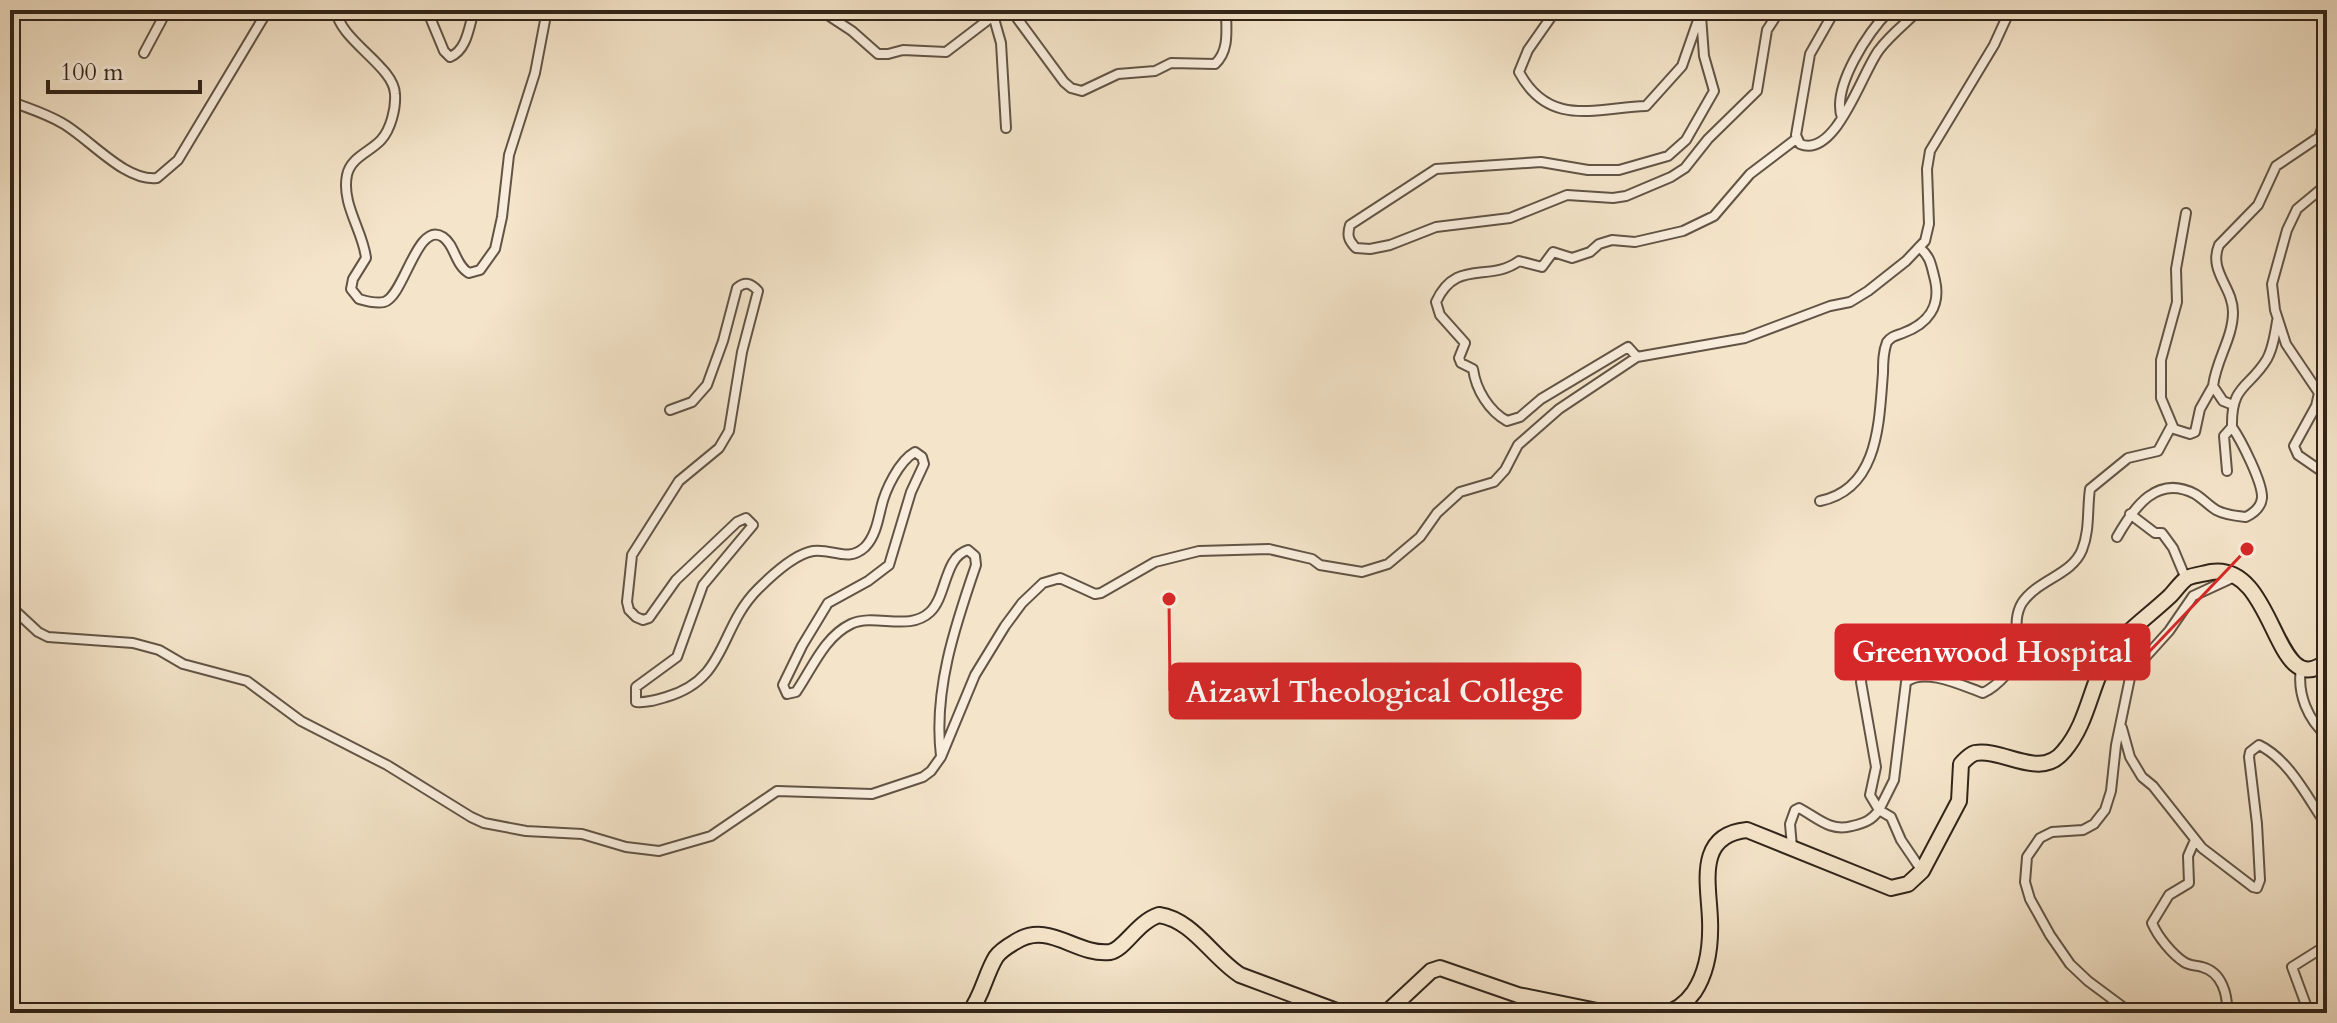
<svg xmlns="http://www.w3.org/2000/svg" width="2337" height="1023" font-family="Cardo,serif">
<rect width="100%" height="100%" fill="#f4e4c9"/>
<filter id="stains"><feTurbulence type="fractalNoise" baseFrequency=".0025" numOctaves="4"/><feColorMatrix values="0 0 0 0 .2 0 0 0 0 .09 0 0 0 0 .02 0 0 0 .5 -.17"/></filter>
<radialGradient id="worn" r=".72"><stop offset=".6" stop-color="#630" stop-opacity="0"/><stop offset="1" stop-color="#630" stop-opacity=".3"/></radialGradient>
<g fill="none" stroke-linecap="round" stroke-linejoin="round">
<!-- minor casing -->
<g stroke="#625445" stroke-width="12">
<path id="minor" d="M336,10C339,40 394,66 395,94C396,108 391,129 381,140C370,152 351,157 347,175C341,204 363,231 366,258L353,279L351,289L359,299C366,301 376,304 384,302C404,297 417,220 443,237C455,245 455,265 469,273L480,270L495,249L502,217L509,155L535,73L547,10
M427,10L444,51L450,57C467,50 469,27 474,10
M820,10L852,31L878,54H888L903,50L946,52L1001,10
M1011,10L1064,82L1071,88L1082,91L1118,74L1155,71L1171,63L1215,64C1230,50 1226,29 1226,10
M1556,10L1528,50L1519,72C1549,128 1596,108 1646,106L1682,66L1697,23L1705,10
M1835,10L1810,54L1796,135L1800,144C1836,159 1862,72 1879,50C1890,35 1906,23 1919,10
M993,15L1001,43L1006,128
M1701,16L1704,56L1714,91L1686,140L1668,156L1619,170H1588L1541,162L1436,169L1350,225C1347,235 1348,240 1356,248L1370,249L1390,245L1436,227L1510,218L1567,195L1613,198L1626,196L1671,177L1685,168L1708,139L1757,91L1767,30L1780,10
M144,53L167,10
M10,101C27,108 45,113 62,123C89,138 125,182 157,178L178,160L268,10
M1842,118C1831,87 1869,31 1890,10
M2327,184L2297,209L2287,230L2272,284L2275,310L2286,344L2319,393L2327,395
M2186,213L2176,269L2177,302L2161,360V398L2174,429L2190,434L2195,432L2200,409L2213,386L2223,401L2233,405
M1637,357L1628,347L1541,399L1520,417L1507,421C1489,411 1476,390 1473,369L1461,363L1459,358L1465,343L1440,315L1436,302C1456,258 1489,283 1519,261L1542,267L1553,252L1572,258L1590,252L1599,244L1612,240L1635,242L1683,231L1714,216L1750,174L1796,139
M2213,386C2216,360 2233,338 2233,312C2233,287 2208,271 2219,245L2258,205L2276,166L2319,137L2327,115
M2319,393L2316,406L2294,446L2298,455L2327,475
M670,410L692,402L707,385L723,341L737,288C745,281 751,283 758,291L742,352L729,431L719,448L679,481L632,555L627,602L629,610L636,617L643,620L649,618L676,580L737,522L746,518L753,525L703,585L677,657L636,687V702C647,703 656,700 666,697C728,679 718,629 758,589C771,576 794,554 813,551C832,548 848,563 865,547C875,537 878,521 881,508C885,490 899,461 915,452L922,457L924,464L911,492L889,565L868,581L828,603L802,646L783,685L787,694L796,692C812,669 824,637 851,624C875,613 909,632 930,612C947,596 944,557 968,550L975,556L976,565C955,626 933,691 941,756
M2227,471L2224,436L2232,427C2231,384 2249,389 2267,359C2273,348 2275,334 2277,321
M1820,501C1879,489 1879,422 1883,373C1883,362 1883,352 1887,342C1892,336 1895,336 1903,333C1928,324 1941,306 1935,280C1931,265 1931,257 1919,247
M2130,514L2155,533H2162L2173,548L2186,579
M2117,537C2134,507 2157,474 2195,494C2202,498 2208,505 2216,510C2225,515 2236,516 2246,517C2254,513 2261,507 2262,498C2263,483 2241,440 2232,427
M10,606L38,632L48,637L133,643L159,650L183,664L247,681L301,721L387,765L471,817L484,823L526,831L582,834L626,847L659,851L711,836L777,791L872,794L923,777L931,771L941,757L975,675L1005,626L1022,603L1043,583L1060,578L1095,594L1101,593L1155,562L1199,551L1269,549L1312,559L1320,565L1362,572L1388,564L1420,537L1437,513L1460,492L1494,482L1505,470L1518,445L1559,409L1637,357L1745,338L1830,306L1850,302L1868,291L1906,261L1925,241L1929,224L1927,169L1930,151L1994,45L2010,10
M2301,669C2297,694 2308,720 2327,736
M2122,728L2130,757L2142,777L2153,786L2202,848L2253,887L2257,888L2260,880L2257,824L2249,757L2250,752L2259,745C2290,760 2308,799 2327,826
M2195,840L2188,856L2189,883L2169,895L2152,923C2158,937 2172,954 2184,962C2190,966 2196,965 2202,967C2222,972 2228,995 2227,1013
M1792,847L1790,824L1795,810L1799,808C1818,818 1830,832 1852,826C1865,823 1872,820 1879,810L1870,795L1876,767L1861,682L1865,647
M1922,871L1901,840L1891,817L1879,810L1894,780L1906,682C1925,667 1963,686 1983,693C1997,686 2016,668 2017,651C2018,635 2013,618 2022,603C2037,580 2072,575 2082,550C2090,530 2087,509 2090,489L2128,458L2158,451L2172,425
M10,882V896
M2131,1013L2088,981L2070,964L2050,935L2030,899L2025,882L2027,857L2040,838L2052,832L2083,830L2094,824L2105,810L2111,791L2116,745L2131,673L2169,631L2193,596L2232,578
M2309,1013L2292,967L2327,945"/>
</g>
<!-- trunk casing -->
<g stroke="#312419" stroke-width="18">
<path id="trunk" d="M969,1013C982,997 985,975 996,957C1001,950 1008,946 1015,942C1049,920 1076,956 1110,952C1124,950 1137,922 1159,915C1193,920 1212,957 1240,975L1342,1013
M1386,1013L1431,971L1440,968L1518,995L1607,1013
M1664,1013C1677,1011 1686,1003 1694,992C1708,971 1711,946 1710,920C1709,885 1695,835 1747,830L1891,888L1908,884L1922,871L1959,801L1961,764C1965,760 1969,755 1975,753C2004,748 2040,781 2064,751C2089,722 2091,681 2111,650C2128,630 2151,614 2170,596C2175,591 2181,582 2187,578C2193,575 2204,574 2211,572C2277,562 2273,705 2327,661"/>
</g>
<!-- minor -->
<use href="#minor" stroke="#f8eddc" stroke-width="8"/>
<!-- trunk -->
<use href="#trunk" stroke="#f4e4c9" stroke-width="14"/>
</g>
<!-- callouts -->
<path fill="none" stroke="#d62828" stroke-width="3" d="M2247 549L2149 652M1169 599L1170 691"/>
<g fill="#d62828" stroke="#f8eddc" stroke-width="3">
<circle cx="2247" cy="549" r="8"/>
<circle cx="1169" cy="599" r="8"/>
</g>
<g fill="#d62828" stroke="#d62828" stroke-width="3">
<rect x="1836" y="625" width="313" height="54" rx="8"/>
<rect x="1170" y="664" width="410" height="54" rx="8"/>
</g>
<g font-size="30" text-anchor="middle" font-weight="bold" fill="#fff">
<text x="1992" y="662">Greenwood Hospital</text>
<text x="1375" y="702">Aizawl Theological College</text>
</g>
<!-- margin -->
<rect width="2337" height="1023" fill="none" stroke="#f4e4c9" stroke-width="40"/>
<rect x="12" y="12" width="2313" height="999" fill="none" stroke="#312419" stroke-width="4"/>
<rect x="20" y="20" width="2297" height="983" fill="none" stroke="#312419" stroke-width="2"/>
<!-- scale -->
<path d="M48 80v12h152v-12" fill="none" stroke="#312419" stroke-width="4"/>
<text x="60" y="80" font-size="24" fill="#312419" stroke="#f8eddc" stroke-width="6" paint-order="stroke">100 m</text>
<rect width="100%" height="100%" filter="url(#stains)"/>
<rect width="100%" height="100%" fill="url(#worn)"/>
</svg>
